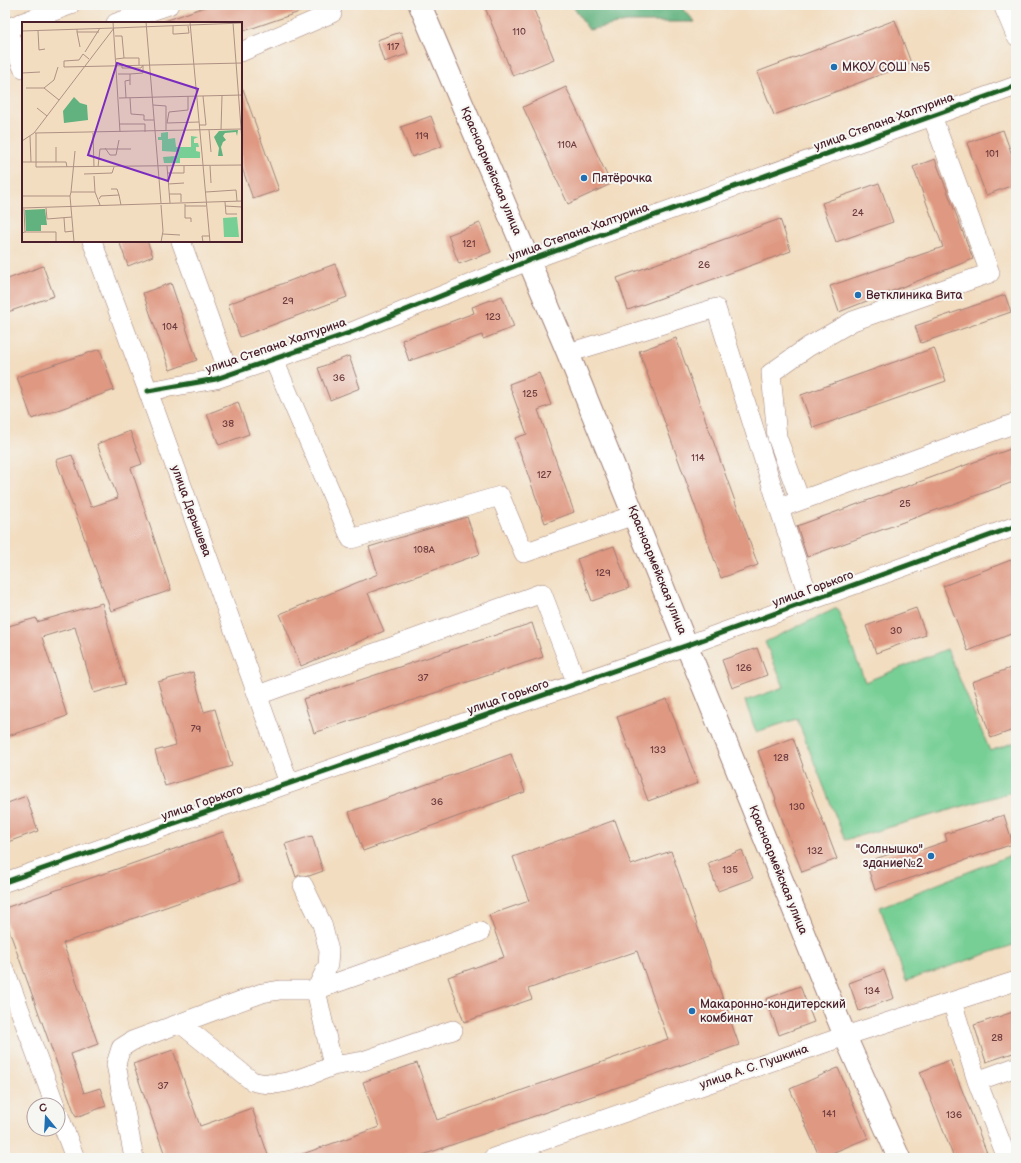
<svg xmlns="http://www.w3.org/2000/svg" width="1021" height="1163" font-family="'Balsamiq Sans',sans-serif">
<rect width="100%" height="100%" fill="#f6f6f2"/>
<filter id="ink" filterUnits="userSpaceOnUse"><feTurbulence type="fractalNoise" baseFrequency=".025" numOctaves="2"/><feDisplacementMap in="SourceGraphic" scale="8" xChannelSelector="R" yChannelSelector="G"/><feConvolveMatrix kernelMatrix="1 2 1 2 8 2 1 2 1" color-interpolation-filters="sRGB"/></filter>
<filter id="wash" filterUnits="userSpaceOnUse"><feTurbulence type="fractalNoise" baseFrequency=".012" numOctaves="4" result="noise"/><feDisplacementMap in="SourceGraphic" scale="16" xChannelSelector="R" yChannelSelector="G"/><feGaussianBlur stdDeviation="0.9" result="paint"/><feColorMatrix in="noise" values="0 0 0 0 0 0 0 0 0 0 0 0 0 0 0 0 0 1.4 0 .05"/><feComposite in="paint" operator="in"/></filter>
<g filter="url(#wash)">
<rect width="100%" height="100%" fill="#f2ddc0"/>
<!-- green -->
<path fill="#77cf95" stroke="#607760" d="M837,608L865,682L947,649L990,751L1016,742V791L845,840L797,719L756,732L745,701L784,687L765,642Z
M1016,853V944L906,981L880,907Z"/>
<!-- forest -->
<path fill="#61b27e" stroke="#566854" d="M572,5H680L695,22H626L589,30Z"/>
<g id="blocks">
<!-- building -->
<path fill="#df9881" d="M210,5H313L314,7L241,32V23H165V21Z
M484,5H532L554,59L513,76Z
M895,20L911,63L774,115L757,72Z
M401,32L408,54L384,62L377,40Z
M566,87L611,184L568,204L523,107Z
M241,89H243L279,190L253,199L241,165Z
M431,116L442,146L412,157L401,127Z
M1003,130L1016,166V184L986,195L967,143Z
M935,159L973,259L839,312L830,286L943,247L913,167Z
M879,183L893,222L836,242L822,203Z
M780,219L791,251L628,310L617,278Z
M480,223L491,252L459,264L448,235Z
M119,241H147L153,256L128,266Z
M335,264L347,297L240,337L228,304Z
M43,266L54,296L5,313V280Z
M171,283L197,360L170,370L143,293Z
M1005,295L1011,312L921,343L915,326Z
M502,296L514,327L483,339L482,335L409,361L402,340L474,313L472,307Z
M676,338L758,565L721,578L639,351Z
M934,348L946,381L813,428L801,395Z
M100,349L114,390L32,419L17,377Z
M349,356L360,388L330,400L318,368Z
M539,373L551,405L538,410L574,512L545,523L515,438L527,434L509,384Z
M238,402L249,434L219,445L207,414Z
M130,431L142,464L131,468L171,590L111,611L56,460L72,455L91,507L118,498L97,444Z
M1016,447V481L807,557L797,526Z
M467,517L480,554L368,593L384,631L301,666L280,614L378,574L369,547Z
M614,546L629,588L592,601L577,559Z
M1011,560L1016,573V632L968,651L943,586Z
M102,603L125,684L94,693L75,627L42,637L67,716L5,737V627L36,618L37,622Z
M916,608L926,635L876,653L866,626Z
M532,623L543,657L314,733L303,699Z
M757,648L767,675L732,688L722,660Z
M1016,666V729L991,738L972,682Z
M193,672L204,712L215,709L232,766L165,786L155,751L176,745L158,682Z
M667,699L698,783L648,801L617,717Z
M793,738L803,766H802L837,859L802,872L775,800L776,799L758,751Z
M511,754L525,792L363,851L349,812Z
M26,796L38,831L5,843V804Z
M1004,815L1013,844L875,890L866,862L919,844L921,850L947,841L945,834Z
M615,820L631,865L671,851L739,1045L414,1158H297V1156L379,1127L363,1082L417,1063L437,1120L668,1039L637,951L528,989L532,999L464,1022L448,977L504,957L489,915L529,901L513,857Z
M223,832L240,881L63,943L98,1044L71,1054L84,1093L100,1088L106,1106L76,1117L5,919V908Z
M312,836L323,871L309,876L299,875L296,877L285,844Z
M742,850L753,878L718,891L708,863Z
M884,970L894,998L859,1011L849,983Z
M800,986L814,1022L779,1035L766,999Z
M1016,1011V1052L986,1062L974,1025Z
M173,1050L200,1126L252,1108L269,1158H166L133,1064Z
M950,1060L989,1158H954L920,1072Z
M838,1068L868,1138L820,1158L790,1089Z"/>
</g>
</g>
<g filter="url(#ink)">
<use href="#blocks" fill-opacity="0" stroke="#9e7e76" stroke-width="1"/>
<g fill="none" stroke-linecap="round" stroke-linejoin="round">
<!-- minor casing -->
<g stroke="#9e7e76" stroke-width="20">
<path id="minor" d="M1003,5L1016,36
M116,23L169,5
M5,26L23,68
M5,29L70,5
M241,52L332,13L329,5
M92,241L148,391L289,783
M181,241L229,374
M568,353L716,308L779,508L810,601
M273,358L351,539L500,496L524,553L634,515
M148,391L216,379L349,333L530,260L1016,86
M800,500L777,437L771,373L808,347L853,321L990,273L932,116
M788,505L1016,423
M258,695L542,593L577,684
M5,882L688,645L1016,526
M5,970L55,1105
M952,1002L977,1081L1007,1158
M180,1023L252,1081C280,1090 306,1076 333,1066L316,990L328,965L329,951L322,924L303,885
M333,1066L363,1061L453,1030
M977,1081L1016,1067
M58,1113L75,1158
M134,1158L116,1064L121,1048L132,1041L262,993L280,990H316L480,932
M493,1158L845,1036L1016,981"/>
</g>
<!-- major casing -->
<g stroke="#9e7e76" stroke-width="24">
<path id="major" d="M420,5L568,353L845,1036L899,1158"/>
</g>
<!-- minor -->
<use href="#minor" stroke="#fff" stroke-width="19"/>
<!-- major -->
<use href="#major" stroke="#fff" stroke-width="22"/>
<!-- cycleway casing -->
<g stroke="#f6f6f2" stroke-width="8">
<path id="cycleway" d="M148,391L216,379L349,333L530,260L1016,86
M5,882L688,645L1016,526"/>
</g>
<!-- cycleway -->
<use href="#cycleway" stroke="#1b5e20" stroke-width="5"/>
</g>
</g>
<!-- markers -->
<g fill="#1f6fb2" stroke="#f6f6f2" stroke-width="1.5">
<circle cx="834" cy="67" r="4"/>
<circle cx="584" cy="178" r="4"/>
<circle cx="858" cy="295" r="4"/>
<circle cx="931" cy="856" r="4"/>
<circle cx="692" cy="1011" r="4"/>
</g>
<g text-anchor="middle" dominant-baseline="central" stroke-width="4" stroke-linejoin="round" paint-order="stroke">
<!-- number labels -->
<g font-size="10" fill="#6f3d40">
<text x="519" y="32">110</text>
<text x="393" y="47">117</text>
<text x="422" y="136">119</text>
<text x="567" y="145">110А</text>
<text x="992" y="154">101</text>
<text x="858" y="213">24</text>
<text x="469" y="244">121</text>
<text x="704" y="265">26</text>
<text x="288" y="301">29</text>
<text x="493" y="317">123</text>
<text x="170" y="327">104</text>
<text x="339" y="378">36</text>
<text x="530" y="394">125</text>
<text x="228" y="424">38</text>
<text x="698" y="458">114</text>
<text x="544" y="475">127</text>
<text x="905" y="504">25</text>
<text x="424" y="550">108А</text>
<text x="603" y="573">129</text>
<text x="896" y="631">30</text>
<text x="744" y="668">126</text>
<text x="423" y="678">37</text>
<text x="196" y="729">79</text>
<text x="658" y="750">133</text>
<text x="781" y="758">128</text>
<text x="437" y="802">36</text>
<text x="797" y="807">130</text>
<text x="815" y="851">132</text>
<text x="730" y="870">135</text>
<text x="872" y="991">134</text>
<text x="997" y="1038">28</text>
<text x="163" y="1086">37</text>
<text x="829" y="1114">141</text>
<text x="954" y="1115">136</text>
</g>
<!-- poi labels -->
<g font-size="12" fill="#4a1f2b" stroke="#f6f6f2" text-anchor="start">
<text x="842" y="67">МКОУ СОШ №5</text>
<text x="592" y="178">Пятёрочка</text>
<text x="866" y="295">Ветклиника Вита</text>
<text x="923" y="849" text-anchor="end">"Солнышко"<tspan x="923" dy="14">здание№2</tspan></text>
<text x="700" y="1004">Макаронно-кондитерский<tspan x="700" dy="14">комбинат</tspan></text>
</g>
<!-- street labels -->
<g font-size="12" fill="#4a1f2b" stroke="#f6f6f2">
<text transform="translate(884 122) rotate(-20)">улица Степана Халтурина</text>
<text transform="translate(491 171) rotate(67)">Красноармейская улица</text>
<text transform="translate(579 232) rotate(-20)">улица Степана Халтурина</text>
<text transform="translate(276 346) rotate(-19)">улица Степана Халтурина</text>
<text transform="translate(191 511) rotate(70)">улица Дерышева</text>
<text transform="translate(657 570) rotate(68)">Красноармейская улица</text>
<text transform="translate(813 589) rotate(-20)">улица Горького</text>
<text transform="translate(508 697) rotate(-19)">улица Горького</text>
<text transform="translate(202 803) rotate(-19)">улица Горького</text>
<text transform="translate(778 870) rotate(68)">Красноармейская улица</text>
<text transform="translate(754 1067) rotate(-19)">улица А. С. Пушкина</text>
</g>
</g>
<!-- overview -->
<g transform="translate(22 22)">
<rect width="220" height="220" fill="#f2ddc0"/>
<path d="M146,110V117L153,116L154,125H169V114L176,115L172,117V121H176L177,125H174V129L178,130V136H158V141H142L141,135L154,134L155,130L140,129V118H136V115H139V111ZM215,195L217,215H202L201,196Z" fill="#77cf95"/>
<path d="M52,75L58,81L65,83L66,98L42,101L41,89ZM216,108L215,114L214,110L203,111L201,114L204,118L201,120L199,125L201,134H196L197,126L192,115L197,109ZM23,187L25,203H19V209H4L3,188Z" fill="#61b27e"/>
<path fill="none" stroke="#af9184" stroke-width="1" d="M91,0L98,110M124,0L139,181M168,0L188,220M211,1L220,119M151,4V12H153L167,11L166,4M55,7V10H77M0,9L92,6M16,9L17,28L23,27M55,10L58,25M93,14H100L102,36L94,37M63,30L78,6M102,36H117V43M67,37L61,32L57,38L42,39V45L220,41M100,43V46H119L121,43V51L108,52M0,51L18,50M96,52H108V58M4,66H22L37,78M22,66L32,58L36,45M97,76L220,73M104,76L103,59L108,58V63M108,76L109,92L122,93V98H132M131,83L144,84V109M15,86L25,94M145,101L147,90L166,88V74M145,101L177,100M98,102H123V110M177,103H184L181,74M187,108L189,130M199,108L200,74M13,111L220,107M14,111V145L220,143M71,111L72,145M8,114L9,140M0,119L12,111L92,6L220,1M34,125V140M83,126L88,133H94L97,118M0,140H44L45,145M145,144L148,181M188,144L189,161M76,145L78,127H109M145,151H162V144M62,152L90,151L92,145M72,154L73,170M146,162L162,161M89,167H95L97,173M49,170L53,129M184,170L214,168L215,179M147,172H159V180M0,174H48M77,177L79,174L97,173L99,183M203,180L204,192H215M163,182V196H169V200M163,184H184M203,184L220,185M0,186L220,179M24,186L25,197L50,195M42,196L43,210L51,209M3,210H34V220M0,211L3,210L2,187M141,212L158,213M52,220L48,174L49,170H73L78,183M139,220L141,209L139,183M181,220L180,214H187"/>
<path fill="#7b2cbf" fill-opacity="0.15" stroke="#7b2cbf" stroke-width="2" d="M95,41L176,67L146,159L66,133Z"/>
<rect width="220" height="220" fill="none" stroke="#4a1f2b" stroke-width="2"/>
</g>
<!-- margin -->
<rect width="1021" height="1163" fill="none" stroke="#f6f6f2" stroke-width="20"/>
<!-- north arrow -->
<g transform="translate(46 1117) rotate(342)"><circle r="19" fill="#f6f6f2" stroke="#b1a0a2"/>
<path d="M0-3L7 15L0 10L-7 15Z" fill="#1f6fb2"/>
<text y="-6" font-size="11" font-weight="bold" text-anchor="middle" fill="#4a1f2b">С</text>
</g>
</svg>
